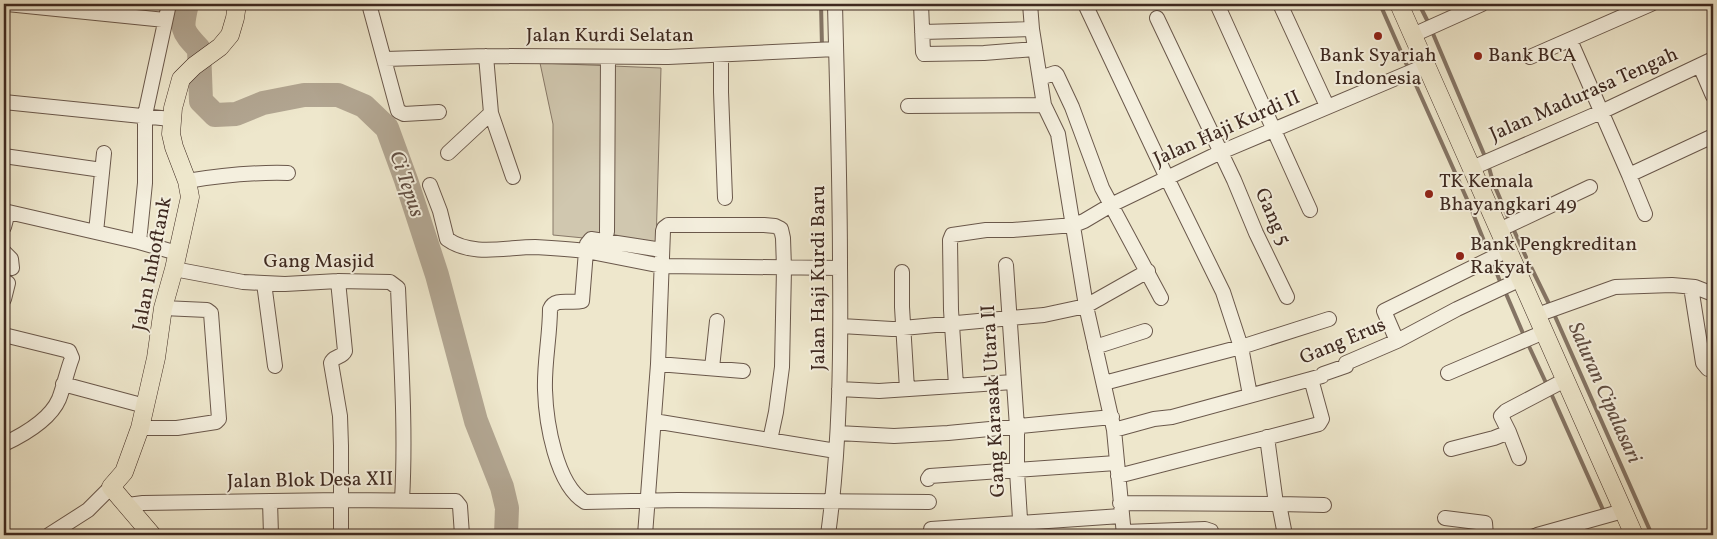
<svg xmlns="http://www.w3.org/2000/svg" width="1717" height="539" font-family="Vollkorn,serif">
<rect width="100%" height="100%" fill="#eee7cc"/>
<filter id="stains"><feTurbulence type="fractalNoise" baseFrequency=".004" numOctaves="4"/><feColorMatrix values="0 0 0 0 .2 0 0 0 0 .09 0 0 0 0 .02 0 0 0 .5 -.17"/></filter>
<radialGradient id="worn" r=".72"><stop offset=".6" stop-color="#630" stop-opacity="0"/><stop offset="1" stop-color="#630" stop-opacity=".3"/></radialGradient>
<!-- green -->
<path fill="#d0c7af" stroke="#877868" d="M540,63L661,68L656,245L553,235V124Z"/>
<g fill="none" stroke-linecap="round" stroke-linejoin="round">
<!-- stream -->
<path stroke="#847464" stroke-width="4" d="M821,4L822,47
M1380,4L1409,70
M1419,4L1429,24
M1431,29L1486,159
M1411,74L1470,206
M1488,164L1493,182L1510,222
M1472,211L1490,256
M1512,226L1526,257
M1492,261L1501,284
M1529,263L1554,314L1652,535
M1504,289L1525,338
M1527,342L1547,385
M1550,391L1604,512
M1516,535L1534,530"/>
<!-- river -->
<path stroke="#b2a692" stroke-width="24" d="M187,4C181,29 181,30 199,49L201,101L215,115L236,114L263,103L304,95H338L364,106L387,128L406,180L437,275L476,421L502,487L507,508L506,535"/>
<!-- minor casing -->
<g stroke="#6a584b" stroke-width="16">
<path id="minor" d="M7,4L165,20
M369,4L398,111L404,114L439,112
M921,4L923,52L924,54L984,53L1035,49
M1030,4L1032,29L1044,105L1058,134L1086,306L1114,430L1124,535
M1085,4L1167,178L1223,292L1241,347L1250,395
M1217,4L1310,210
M1280,4L1327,106
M1157,18L1234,180L1256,233L1287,297
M922,32L1032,29
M1413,35L1482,4
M1570,40L1629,175L1713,136
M721,55V92L725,198
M1530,57L1651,4
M385,59L486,56L668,57L836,49
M1700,66L1713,96
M1040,78L1055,73L1057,75L1072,107L1102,188L1161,298
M4,102L171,119
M908,106L1044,105
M491,113L513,177
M448,153L491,113L486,56
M4,156L102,170
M1472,168L1601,112L1713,59
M1629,175L1645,214
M187,181C223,175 252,172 288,173
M430,185L440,211L447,239C472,257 507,247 535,247C552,248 569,249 586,251L587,244L591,239L662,250
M4,211L139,242L177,253
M4,227L8,212
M1499,230L1590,187
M96,232L104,153
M607,232L608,57
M139,242L145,183V115L169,4
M4,252L11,259L12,268
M1006,265L1017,427V471L1021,535
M840,268L662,266L586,251L582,301C571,304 555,297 550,309C550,336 544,363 545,390C546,422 556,485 585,502L678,500L929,502
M174,269L243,282L285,284L338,281L390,282L398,288C401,359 406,430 402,500
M902,272V307L907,389
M338,281L345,351C342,358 333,356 331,363L340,416L341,446V535
M264,283L275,366
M1691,287L1703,363L1708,369H1713
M4,299L8,283
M1537,315L1615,287L1672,285L1695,287L1713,294
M841,326L892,329L1044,315L1086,306L1148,271
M4,335L69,351L72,358C67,371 64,386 59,399C50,420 23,435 4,444
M1397,341L1384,311L1508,250
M1095,347L1145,331
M658,364L743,371
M712,368L717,321
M1448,373L1544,332
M1104,383L1241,347L1329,319
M63,384L145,406
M956,385L951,310L950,240L952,235L986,230H1013L1074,225L1084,221L1111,205L1221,152L1427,65
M839,389L879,391L1013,382
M654,421L836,451
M140,428H177L216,422L219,419L211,313L207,310L163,308
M1114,430L1154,419L1172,417L1322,376L1323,374L1346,366V363L1397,341L1457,309L1521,279
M1509,432L1519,458
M838,433L894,436L948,433L1112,417
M1267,437L1276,504
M1451,449L1494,438L1509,432L1501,416L1506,411L1565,380
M1118,476L1319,424L1322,419L1311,379
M928,479L930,476L1116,463
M270,501L271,535
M1120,503L1279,504L1285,535
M1279,504L1324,505
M128,505L143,503L341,500L456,501L460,506L462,535
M1445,518L1485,523L1486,535
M1124,532L1205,529L1211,531L1212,535
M49,535L88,510L111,487
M645,535L658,364L663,231L664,228L668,225H764L775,226L781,229L783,238L784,268L782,367L776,412L770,440
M828,535C840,446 841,356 840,266C840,178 837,91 835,4
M931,535V529L1121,516
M1537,535L1623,511"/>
</g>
<!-- major casing -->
<g stroke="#3e2920" stroke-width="19">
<path id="major" d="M1399,4L1634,535
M152,535L111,487L124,472L140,428L156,358L163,308L174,269L190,197L187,181L174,147L171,134L173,108L181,79L194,66L220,47L230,35L235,18L237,4"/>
</g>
<!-- minor -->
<use href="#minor" stroke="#f4efde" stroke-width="14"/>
<!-- major -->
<use href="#major" stroke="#eee7cc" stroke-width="18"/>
</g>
<!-- markers -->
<g fill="#8f2418" stroke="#f4efde" stroke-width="2">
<circle cx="1378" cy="36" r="5"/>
<circle cx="1478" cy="56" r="5"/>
<circle cx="1429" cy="194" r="5"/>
<circle cx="1460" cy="256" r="5"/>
</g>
<g text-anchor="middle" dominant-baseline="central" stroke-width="4" stroke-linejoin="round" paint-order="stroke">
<!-- street labels -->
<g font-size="20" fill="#3e2920" stroke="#f4efde">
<text x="610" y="36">Jalan Kurdi Selatan</text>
<text transform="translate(1584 95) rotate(-24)">Jalan Madurasa Tengah</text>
<text transform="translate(1227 129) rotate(-24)">Jalan Haji Kurdi II</text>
<text transform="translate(1272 217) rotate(66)">Gang 5</text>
<text x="319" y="262">Gang Masjid</text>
<text transform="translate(153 264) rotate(-79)">Jalan Inhoftank</text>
<text transform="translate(819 278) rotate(-90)">Jalan Haji Kurdi Baru</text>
<text transform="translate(1343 342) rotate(-23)">Gang Erus</text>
<text transform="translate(994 401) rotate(-93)">Gang Karasak Utara II</text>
<text transform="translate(310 481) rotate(-1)">Jalan Blok Desa XII</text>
</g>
<!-- poi labels -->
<g font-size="20" fill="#3e2920" stroke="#f4efde" text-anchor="start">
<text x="1378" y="56" text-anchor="middle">Bank Syariah<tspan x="1378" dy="23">Indonesia</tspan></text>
<text x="1488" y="56">Bank BCA</text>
<text x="1439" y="182">TK Kemala<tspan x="1439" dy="23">Bhayangkari 49</tspan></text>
<text x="1470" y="245">Bank Pengkreditan<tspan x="1470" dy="23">Rakyat</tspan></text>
</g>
<!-- water labels -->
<g font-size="21" font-style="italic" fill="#614e42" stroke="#f4efde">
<text transform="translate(406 184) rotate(71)">Ci Tepus</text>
<text transform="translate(1604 393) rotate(66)">Saluran Cipalasari</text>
</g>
</g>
<!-- margin -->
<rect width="1717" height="539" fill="none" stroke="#eee7cc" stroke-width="20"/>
<rect x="5" y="5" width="1707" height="529" fill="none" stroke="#3e2920" stroke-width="2.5"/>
<rect x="10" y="10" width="1697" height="519" fill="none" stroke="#3e2920"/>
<rect width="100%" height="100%" filter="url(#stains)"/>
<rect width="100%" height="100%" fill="url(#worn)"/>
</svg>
